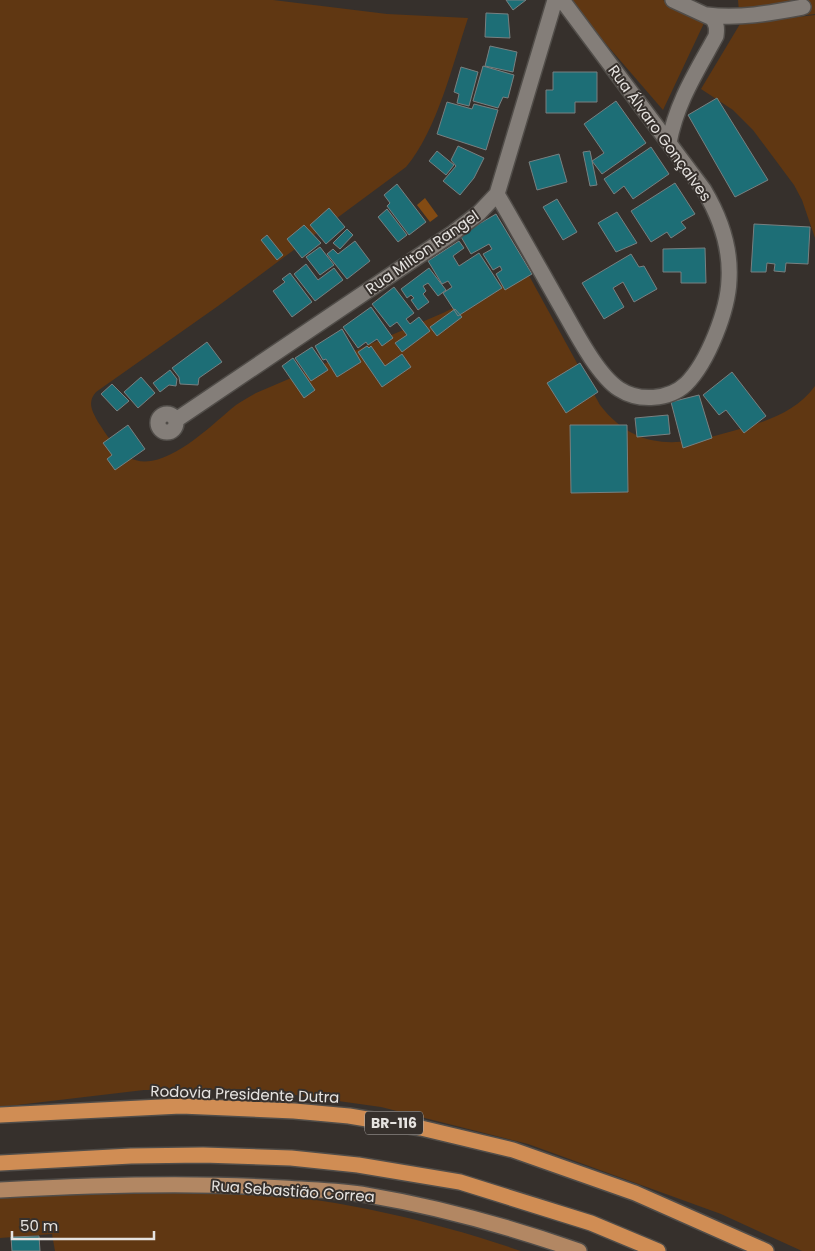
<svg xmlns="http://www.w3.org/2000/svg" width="815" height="1251" font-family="Poppins,sans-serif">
<rect width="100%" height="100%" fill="#36302c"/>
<!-- green -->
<path fill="#603712" d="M0,0H273L387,14L468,18C453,63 437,131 406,167L218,306L96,392C87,402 92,411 98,422C106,434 115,449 128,457C162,477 212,424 236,405C242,401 249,397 256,393L443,313L527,272L600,405C640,457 689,444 743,428C770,420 798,410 815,386V1251H802L721,1214L528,1144L381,1107L252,1089L144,1090L0,1107Z
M568,0H663L705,21L663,110Z
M738,0H815V14L740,23Z
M815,15V238L802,200L794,185L753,130L733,110L701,89L740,24Z
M61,1191C100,1191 139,1191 178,1191C198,1191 219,1190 239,1192C335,1198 430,1220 521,1251H55L52,1234L0,1238V1195Z"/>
<!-- water -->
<path fill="#834b13" d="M425,198L438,216L430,222L417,205Z"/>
<!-- building -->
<path fill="#1d6e76" stroke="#788081" d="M506,0H526L513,10Z
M486,13L508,14L510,38L485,37Z
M490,46L517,52L513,72L485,66Z
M483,66L514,75L508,98L503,97L498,108L473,101Z
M461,67L478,72L469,106L457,103L459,94L454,92Z
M553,72H597V102H575V113H546V90H553Z
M717,98L768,180L735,197L688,115Z
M616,101L646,143L602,174L592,161L604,153L584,124Z
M447,102L472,109L474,104L498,110L486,150L437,134Z
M458,146L484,158L474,178L460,195L443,181L456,166L451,160Z
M651,147L669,174L633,199L624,186L614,194L604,179Z
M437,151L454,165L446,175L429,161Z
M590,151L597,185L590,186L583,152Z
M559,154L567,182L537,190L529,162Z
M675,183L695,214L681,222L686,228L671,238L667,232L651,242L631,211Z
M397,184L426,222L409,235L387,206L390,203L384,195Z
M557,199L577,232L563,240L543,207Z
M329,208L345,227L326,244L310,225Z
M387,209L407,235L398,242L378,217Z
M617,212L637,243L616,252L598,223Z
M496,214L532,274L505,290L496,274L502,270L500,266L493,270L483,254L492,249L489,244L471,254L460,235Z
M754,224L810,227L808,264L786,263L785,272L774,271L775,264L767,263L766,272H751Z
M304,225L321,243L302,258L287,239Z
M347,229L353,235L340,249L333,243Z
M267,235L283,255L277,260L261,240Z
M355,241L370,261L347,279L327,254L333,249L338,254Z
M459,241L464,248L453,256L459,266L479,253L502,288L458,316L443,293L452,287L448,281L442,284L428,261Z
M320,247L334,265L320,275L306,257Z
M705,248L706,283H681V272H663V249Z
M631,254L639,267L644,266L657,289L634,302L623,282L613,288L624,307L604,319L582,283Z
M306,264L318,280L334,268L343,280L315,301L294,274Z
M429,268L446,290L438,296L428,283L423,286L426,291L423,294L429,302L418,310L411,300L414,298L411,295L407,298L401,289Z
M290,273L312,302L292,317L273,291L285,282L282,279Z
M394,287L414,313L406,319L410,324L419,317L430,331L402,352L395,343L407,335L397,322L390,327L372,304Z
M371,307L393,338L382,346L377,339L368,345L366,342L358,348L343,327Z
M455,309L462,317L437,336L430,327Z
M342,329L361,362L337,377L326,359L323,360L315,346Z
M207,342L222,362L199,378L198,385L180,384L179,377L172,368Z
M367,346L369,348L371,346L385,366L402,354L411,367L382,387L358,352Z
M312,347L328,370L311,381L295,358Z
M293,358L315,390L304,398L282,366Z
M580,363L598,392L566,413L547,383Z
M170,370L177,379L176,386L169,385L160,392L153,383Z
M732,372L766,416L744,433L726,410L719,415L703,395Z
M141,377L155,393L138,408L124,392Z
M112,384L129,401L117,411L101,394Z
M699,395L712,438L683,448L671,402Z
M668,415L670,434L637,437L635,418Z
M128,425L145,449L115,470L107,459L112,455L103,443Z
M570,425H627L628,492L571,493Z
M39,1236L40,1251H12L11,1237Z"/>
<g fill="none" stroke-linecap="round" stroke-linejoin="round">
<!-- minor casing -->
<g stroke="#514d49" stroke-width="18">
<path id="minor" d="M707,15C740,19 771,13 803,7
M669,143C676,103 697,71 716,36C717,29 717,24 712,18L673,0
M497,194C518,230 538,266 559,303C573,327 596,374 619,389C639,402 669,400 686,384C708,362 728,310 729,280C731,248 720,217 704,190L562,0
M158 423a9 9 0 1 1 18 0a9 9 0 1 1-18 0Z
M176,420L453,233L479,213L497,194L555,0"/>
</g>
<!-- major casing -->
<g stroke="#514d49" stroke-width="18">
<path id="major" d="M0,1190C94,1185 190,1182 284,1188C311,1190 340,1190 367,1195C439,1207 510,1227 579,1251"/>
</g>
<!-- highway casing -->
<g stroke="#514d49" stroke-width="18">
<path id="highway" d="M0,1115L181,1106L294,1111L349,1116L421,1128L513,1150L635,1193L766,1251
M0,1163L131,1156L203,1155L291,1158L358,1165L460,1182L591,1223L658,1251"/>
</g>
<!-- minor -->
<use href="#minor" stroke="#847e79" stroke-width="15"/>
<!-- major -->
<use href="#major" stroke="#b28763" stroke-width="15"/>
<!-- highway -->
<use href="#highway" stroke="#d08d54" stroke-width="15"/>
</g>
<g text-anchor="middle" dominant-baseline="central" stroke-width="4" stroke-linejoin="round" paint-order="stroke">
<!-- shield labels -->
<rect fill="#36302c" stroke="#b1adaa" stroke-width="1" x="365" y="1111.5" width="58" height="23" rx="4"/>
<g font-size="14" font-weight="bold" fill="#e6e3e0">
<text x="394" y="1123">BR-116</text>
</g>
<!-- street labels -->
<g font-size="15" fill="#e6e3e0" stroke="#36302c">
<text transform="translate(660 133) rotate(54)">Rua Álvaro Gonçalves</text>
<text transform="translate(422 252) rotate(-35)">Rua Milton Rangel</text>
<text transform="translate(245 1094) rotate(2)">Rodovia Presidente Dutra</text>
<text transform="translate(293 1191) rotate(4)">Rua Sebastião Correa</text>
</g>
</g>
<!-- scale -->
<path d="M12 1231v8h142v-8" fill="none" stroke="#e6e3e0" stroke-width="2.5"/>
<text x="20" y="1231" font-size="15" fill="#e6e3e0" stroke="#36302c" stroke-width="4" paint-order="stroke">50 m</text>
</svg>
